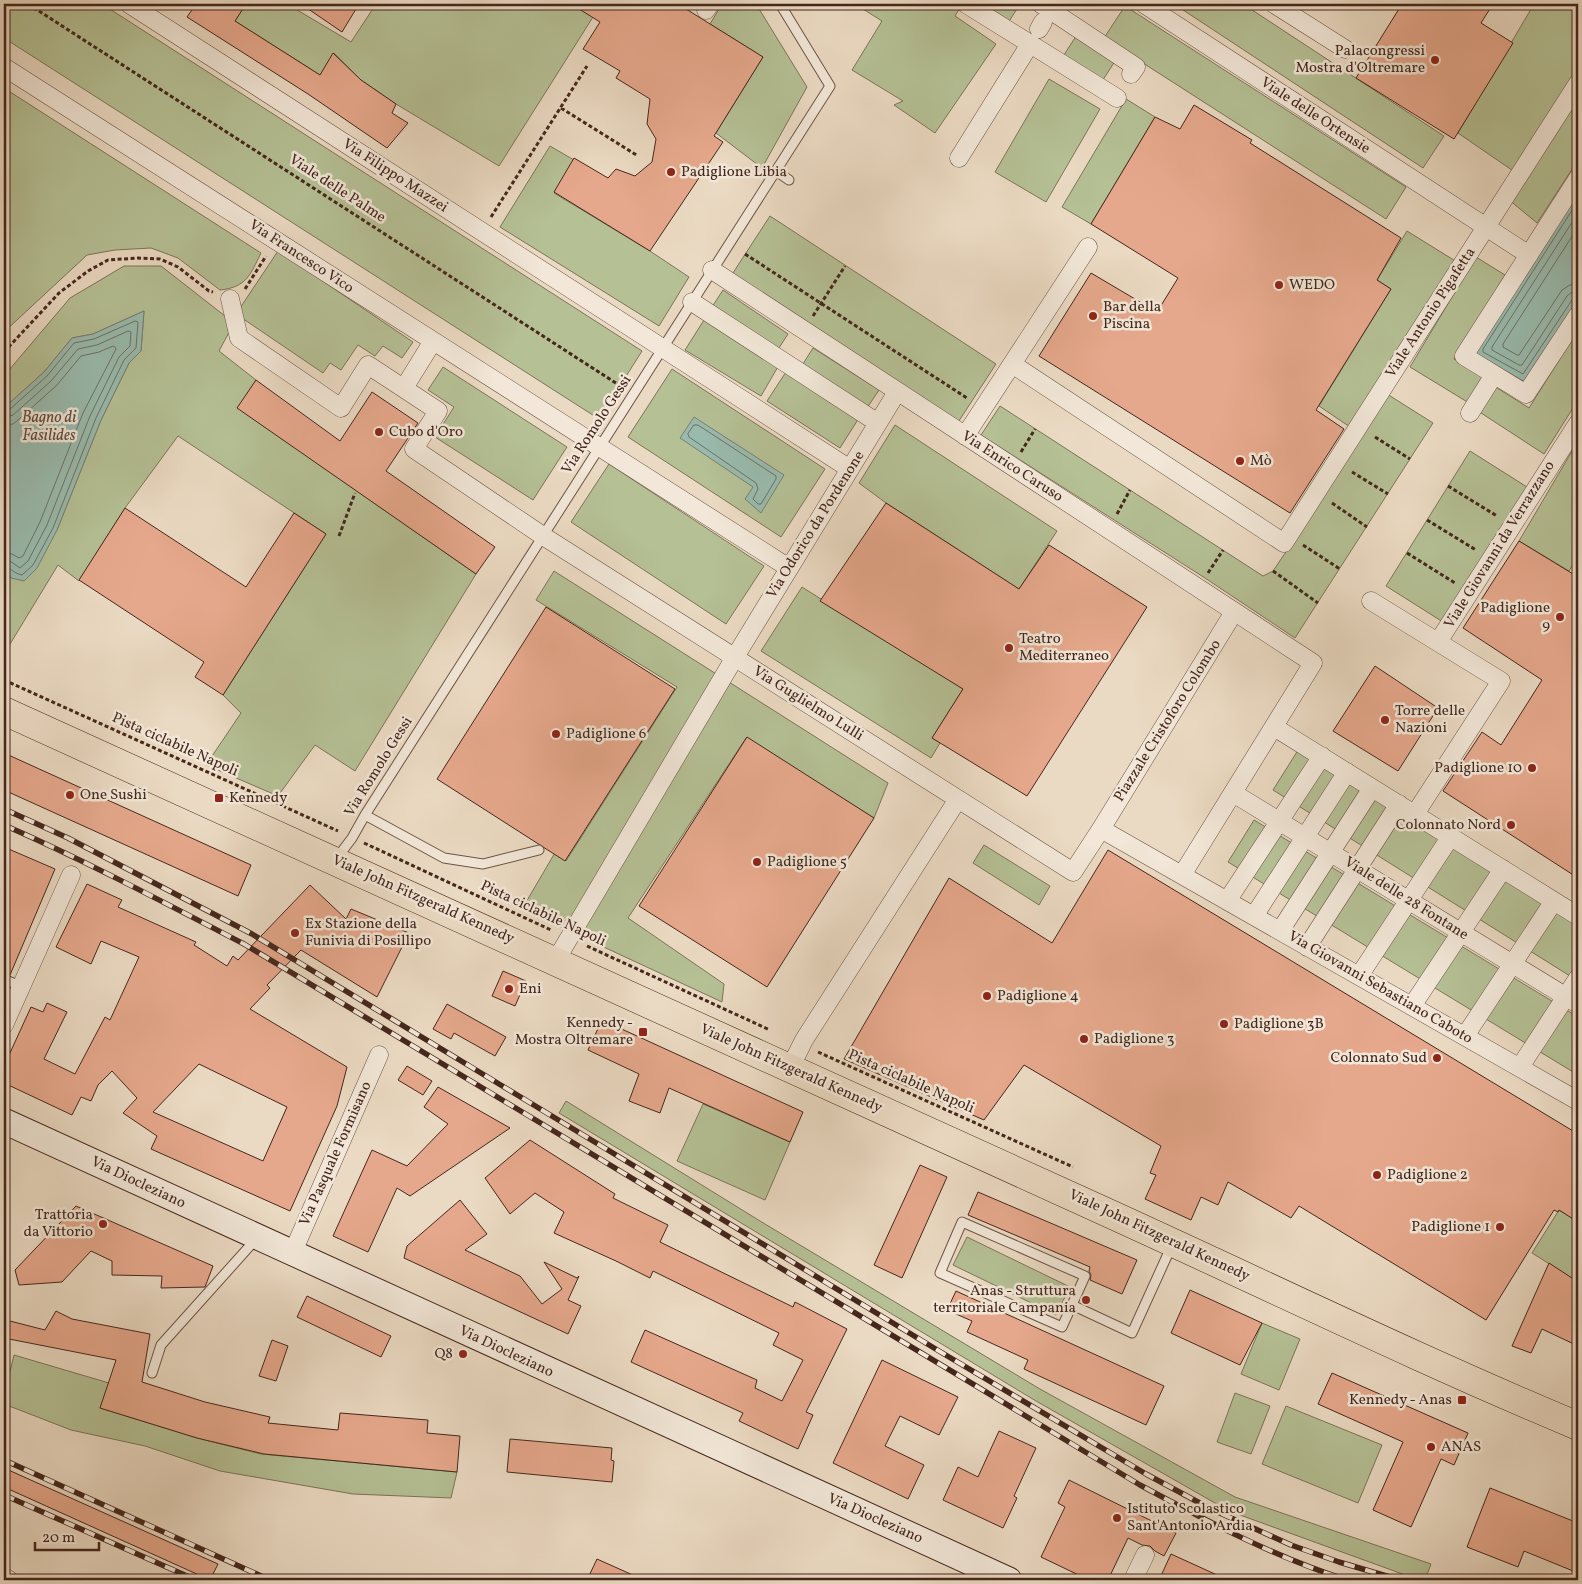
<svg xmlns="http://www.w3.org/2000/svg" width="1582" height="1584" font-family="Vollkorn,serif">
<rect width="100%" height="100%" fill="#ebdac3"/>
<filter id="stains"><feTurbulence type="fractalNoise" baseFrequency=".004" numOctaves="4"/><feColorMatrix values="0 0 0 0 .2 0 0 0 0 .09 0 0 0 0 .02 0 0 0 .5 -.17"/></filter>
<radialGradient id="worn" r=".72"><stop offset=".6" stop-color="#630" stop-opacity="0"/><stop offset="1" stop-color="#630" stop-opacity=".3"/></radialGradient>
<!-- green -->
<path fill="#b5c095" stroke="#7d7458" d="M4,4H102L642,351L599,419L4,38Z
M246,4H287L351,42L376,4H571L593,17L499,166L396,104L361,80L334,53L320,75L235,21Z
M722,4H756L807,87L762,168L716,133L763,57L710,24Z
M855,4H958L961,6L955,16L996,44L935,133L894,105L903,101L852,70L882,21Z
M980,4H1020L1008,23Z
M1174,4H1243L1444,136L1423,168Z
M1534,4H1578V160L1537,223L1508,199L1522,177L1458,133Z
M1125,6L1406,187L1386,219L1104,38Z
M1078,33L1117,58L1101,83L1062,58Z
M1049,79L1100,109L1046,202L995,172Z
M4,88L261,253C250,275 247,287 220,290L178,258L151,248L115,250L87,255L4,332Z
M1126,99L1155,117L1091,224L1062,207Z
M550,146L574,160L554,193L650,251L689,277L659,326L500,227Z
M770,216L996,364L955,427L729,279Z
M1407,231L1457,262L1350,427L1319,406L1391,289L1377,280Z
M278,251L413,342L402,358L383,346L375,356L358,345L341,370L330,363L323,373L236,314Z
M1476,257L1505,275L1454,359L1484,378L1469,403L1410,367Z
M124,266H161L234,323L219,351L256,380L238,408L476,574L355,771L315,745L278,796L206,765L241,713L223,695L326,534L178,436L125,508L79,581L58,565L4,654V569L11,578L57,530L101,420L129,363L141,351L144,311L93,334L72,338L44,372L4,408V376L70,298Z
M723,290L788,334L775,354L710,310Z
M704,320L779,365L761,396L685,350Z
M1578,330V400L1544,454L1478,411L1494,386L1529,408Z
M813,348L879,390L867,408L801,367Z
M443,367L567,447L533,500L435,437L454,407L428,390Z
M672,369L825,469L781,537L628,437Z
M786,372L859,418L840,448L767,401Z
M1387,394L1433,423L1295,638L1205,578L981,435L1000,406L1263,576L1273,571L1294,540Z
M895,425L1057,531L1019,589L886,503L859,483Z
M1578,441V556L1569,571L1519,541Z
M1470,451L1527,487L1443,622L1386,586Z
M609,464L764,566L726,624L571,522Z
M554,571L888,783L874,818L746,738L628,918L724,984L722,1002L522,909L556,851L566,861L677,687L536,600Z
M802,587L963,689L932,738L940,743L931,758L761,651Z
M1300,747L1578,921V981L1273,790Z
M1254,820L1578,1017V1075L1228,862Z
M984,845L1050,886L1039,905L973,863Z
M566,1101L760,1221L1040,1389L1235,1497L1431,1564L1425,1580H1419L1229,1511L1036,1401L559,1113Z
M703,1104L790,1142L765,1200L677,1161Z
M1559,1210L1578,1222V1282L1532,1253Z
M967,1237L1070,1287L1056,1315L953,1265Z
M1262,1323L1300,1339L1279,1390L1241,1374Z
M14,1355L109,1383L100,1408L197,1438L261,1454L457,1472L451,1498L353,1494L220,1471L145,1446L71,1430L4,1404V1373L9,1376Z
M1235,1393L1270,1406L1251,1454L1217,1442Z
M1286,1406L1382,1445L1358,1503L1262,1464Z"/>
<!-- water -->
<path fill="#99bbae" stroke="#778074" d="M1578,192V299L1525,382L1475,353Z
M144,311L141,351L129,363L101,420L57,530L37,568L24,581L11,578L4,569V408L44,372L72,338L93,334Z
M694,417L784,475L761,513L745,499L753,487L680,438Z"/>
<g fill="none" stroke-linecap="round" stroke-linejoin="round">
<!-- shore -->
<path stroke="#6f7165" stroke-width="1" d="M1578,201L1483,349V352L1523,374L1572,300L1578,298
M1578,213L1492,347V350L1519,365H1522L1567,296L1572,292L1578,291
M1578,227L1503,344V347L1517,355H1519L1562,290L1570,285L1578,284
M4,411L9,410L47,376L74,343L94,339L135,321L138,322L136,348L124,360L96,418L53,528L33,565L22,575C12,573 11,567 4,566
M4,418L13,415L51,381L78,349L97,345L128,331L131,332L130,346L119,357L90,416L47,525L28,561L20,568L10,561L4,560
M4,425L13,424L18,420L57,385L81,356L99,352L113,346L115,347L116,349L83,413L40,522L23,556L19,558L12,554L4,553
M694,425H698L776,476V479L761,504H758L753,499L758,489L756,483L689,437L688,434Z"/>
</g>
<!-- building -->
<path fill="#e6a88c" stroke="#45271c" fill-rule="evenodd" d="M196,4H246L235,21L320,75L333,53L361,80L396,104L392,113L408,123L387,148L308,94L187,17Z
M301,4H359L342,32Z
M571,4H678L763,57L714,136L723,142L650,251L554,192L574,158L608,178L616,169L635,176L652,162L656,139L647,124L650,99L616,78L620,71L583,49L600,22Z
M1402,4H1493L1481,23L1513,43L1454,139L1356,78Z
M1194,105L1252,140L1250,143L1401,238L1377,280L1391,289L1316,410L1344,429L1290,513L1039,356L1091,273L1157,312L1178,278L1091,224L1155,117L1180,129Z
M256,380L340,441L372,392L418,423L386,471L495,547L476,574L237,408Z
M886,503L1019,589L1049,545L1147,607L1027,796L932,738L963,689L820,601Z
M125,508L246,587L294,513L326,534L223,695L195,677L204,662L79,580Z
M1519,541L1578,577V878L1443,791L1482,732L1501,745L1542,680L1463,628Z
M546,607L675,689L565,861L437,779Z
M1375,666L1438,708L1398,771L1333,731Z
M747,737L874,818L767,987L639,906Z
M4,753L251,865L238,896L4,790Z
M4,847L55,869L10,975L4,973Z
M1108,850L1578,1134V1222L1559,1210L1558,1212L1554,1210L1486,1320L1299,1206L1291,1218L1228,1182L1218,1205L1201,1197L1191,1220L1145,1199L1156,1175L1150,1173L1161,1146L1024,1065L984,1120L844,1059L949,878L1052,943Z
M87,884L122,900L118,907L196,942L194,945L227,966L233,956L238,960L310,885L346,919L351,909L409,933L377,997L301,950L267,985L270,988L250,1009L347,1067L337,1106L290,1211L151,1149L157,1136L123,1113L137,1098L112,1071L98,1085L91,1101L81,1097L72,1115L4,1083V1066L31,1007L43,1012L47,1003L67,1012L44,1059L75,1074L105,1017L110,1020L139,957L101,941L91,964L56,947ZM199,1064L287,1107L263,1161L153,1112Z
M503,971L526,981L515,1006L492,996Z
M447,1004L506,1037L495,1056L454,1033L451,1039L433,1029Z
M602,1020L803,1112L790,1142L669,1088L660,1113L629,1101L639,1074L588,1050Z
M407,1066L432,1081L423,1095L398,1080Z
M438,1087L510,1128L410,1196L397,1188L368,1252L333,1236L372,1150L407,1166L448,1124L424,1107Z
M530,1140L615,1194L613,1198L668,1225L660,1242L793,1307L795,1302L847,1329L806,1412L813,1415L798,1449L739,1421L743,1413L631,1362L645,1330L757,1380L755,1388L782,1401L803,1360L773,1345L779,1333L653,1271L650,1278L616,1261L554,1233L564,1212L535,1193L510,1214L485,1178Z
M920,1165L947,1177L902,1278L874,1265Z
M978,1192L1137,1260L1122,1294L1090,1280L1091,1275L1089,1271L1090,1267L968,1215Z
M460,1200L487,1234L465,1250L520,1276L542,1304L562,1289L544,1262L577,1278L579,1276L568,1300L581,1306L568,1334L404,1258L407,1246Z
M76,1206L213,1266L205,1287L161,1288L162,1276L112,1275V1261L91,1251L62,1282L19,1285L15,1270Z
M1549,1263L1578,1282V1346L1542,1329L1531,1353L1512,1346Z
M1190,1290L1262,1323L1240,1365L1171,1333Z
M956,1291L1164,1386L1146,1425L1024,1369L1028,1360L967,1332L972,1321L947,1310Z
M307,1296L391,1336L381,1357L297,1317Z
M56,1311L72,1319L150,1334L142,1382L205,1402L270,1417L268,1423L338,1430L340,1413L428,1420L427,1433L460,1436L457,1472L264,1454L197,1438L100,1408L116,1360L4,1338L6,1320L45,1330Z
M272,1340L288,1346L276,1381L259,1376Z
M882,1360L958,1397L939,1435L900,1416L885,1446L924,1465L908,1499L833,1463Z
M1332,1373L1468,1433L1454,1465L1441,1459L1411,1527L1373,1510L1403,1442L1318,1404Z
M999,1431L1036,1448L1014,1496L1017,1498L1003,1528L943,1500L958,1467L978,1477Z
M510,1439L612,1448L611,1460L614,1461L612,1482L507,1472Z
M4,1468L218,1564L210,1580L4,1487Z
M1069,1480L1176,1533L1164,1556L1155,1551L1150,1546L1142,1545L1128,1538L1108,1580H1089L1041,1557L1065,1507L1058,1503Z
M1490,1488L1578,1523V1573L1524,1551L1518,1567L1467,1547Z
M1171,1554L1228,1580H1159Z
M597,1559L644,1580H587Z"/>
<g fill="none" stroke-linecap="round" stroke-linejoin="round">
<!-- lane casing -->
<g stroke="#6e5446" stroke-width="11">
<path id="lane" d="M776,171L789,180
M365,815L444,858L483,864L539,850
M337,858L352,838L365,815L830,86L780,4
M4,979L22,987
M1072,1305L1062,1327L940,1273L962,1222L1085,1276L1072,1305L1132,1333L1172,1245
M152,1373L161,1345L257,1238"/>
</g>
<!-- street casing -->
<g stroke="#6e5446" stroke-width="19">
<path id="street" d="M129,4L850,469
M966,4L1117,98
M1041,4L1136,67L1131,74
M1144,4L1529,255
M1274,4L1345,49
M706,10L710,4
M1039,29L1043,22
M4,67L789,568
M959,158L1030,44
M1578,178L1464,356L1526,394L1578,315
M712,270L1313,663L1182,875
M230,299L239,338L341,408L368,365L438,411L414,449L543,536L1073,872L1101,829L1234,612
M692,302L878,423
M1012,364L1088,247
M404,388L433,341
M1470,413L1494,375
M965,436L1012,364L1284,543L1578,83
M1371,601L1501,681L1415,814
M1438,642L1578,423
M1274,727L1578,916
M1233,793L1578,1004
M1101,829L1578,1101
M1227,901L1322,756
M1254,916L1347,772
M1280,931L1372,788
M1307,947L1399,804
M556,960L735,657L897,392
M1359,976L1451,836
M1412,1006L1503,869
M4,1025L71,875
M1465,1036L1554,901
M1520,1067L1578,978
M790,1068L804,1040L958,799
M292,1254L379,1055
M4,1577L9,1580
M1133,1580L1145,1555"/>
</g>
<!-- secondary casing -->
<g stroke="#45271c" stroke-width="27">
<path id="secondary" d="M4,1121L1009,1580"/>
</g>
<!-- primary casing -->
<g stroke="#45271c" stroke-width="29">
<path id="primary" d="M4,711C368,875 731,1042 1095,1207C1256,1280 1415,1358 1578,1426"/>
</g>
<!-- path -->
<path stroke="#45271c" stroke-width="3" stroke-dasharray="4 2.5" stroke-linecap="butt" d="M28,4L622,387
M561,108L638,156
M491,217L587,66
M745,254L967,398
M245,289L266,256
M813,316L845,266
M4,352L59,293L88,271L108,260L138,258L160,259L178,267L209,291L213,292
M1375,437L1410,459
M1021,452L1035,429
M1352,472L1388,494
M1448,486L1497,516
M1332,503L1367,527
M1117,514L1130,490
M1427,520L1476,550
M339,536L355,493
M1303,545L1340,569
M1407,553L1455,583
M1273,571L1318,603
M1208,573L1223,550
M4,680L338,831
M364,843L551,930
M587,946L770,1030
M818,1052L1073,1167"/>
<!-- lane -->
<use href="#lane" stroke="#f2e7d8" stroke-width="9"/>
<!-- street -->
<use href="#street" stroke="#f2e7d8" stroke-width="18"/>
<!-- secondary -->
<use href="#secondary" stroke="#f2e7d8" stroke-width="25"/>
<!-- primary -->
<use href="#primary" stroke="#ebdac3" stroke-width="28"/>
<!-- rail casing -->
<g stroke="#45271c" stroke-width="5.5">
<path id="rail" d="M4,809L68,838L252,934L939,1351L1146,1474L1209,1508L1291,1545L1339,1562L1400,1580
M4,825C86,861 165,903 244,944L1140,1485C1207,1521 1274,1557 1347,1580
M4,1460L270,1580
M4,1495L196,1580"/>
</g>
<!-- rail -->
<use href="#rail" stroke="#f2e7d8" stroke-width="4" stroke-dasharray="11" stroke-linecap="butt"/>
</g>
<!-- markers -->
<g fill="#8f2418" stroke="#f2e7d8" stroke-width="2">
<circle cx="1435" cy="60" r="5"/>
<circle cx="671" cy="172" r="5"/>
<circle cx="1279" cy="285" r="5"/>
<circle cx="1093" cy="316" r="5"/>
<circle cx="379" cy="432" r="5"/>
<circle cx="1240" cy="461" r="5"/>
<circle cx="1560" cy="617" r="5"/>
<circle cx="1009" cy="648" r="5"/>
<circle cx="1385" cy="720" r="5"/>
<circle cx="556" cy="734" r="5"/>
<circle cx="1532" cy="768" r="5"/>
<circle cx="70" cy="795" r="5"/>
<rect x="214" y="793" width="10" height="10" rx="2.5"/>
<circle cx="1511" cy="825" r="5"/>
<circle cx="757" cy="862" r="5"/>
<circle cx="295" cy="933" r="5"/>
<circle cx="509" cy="989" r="5"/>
<circle cx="987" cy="996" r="5"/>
<circle cx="1224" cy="1024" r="5"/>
<rect x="638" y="1027" width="10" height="10" rx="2.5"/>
<circle cx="1084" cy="1039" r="5"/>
<circle cx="1437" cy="1058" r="5"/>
<circle cx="1377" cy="1175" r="5"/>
<circle cx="103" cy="1224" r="5"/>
<circle cx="1500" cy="1227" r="5"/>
<circle cx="1086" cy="1300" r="5"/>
<circle cx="463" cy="1354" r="5"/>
<rect x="1457" y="1395" width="10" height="10" rx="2.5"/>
<circle cx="1431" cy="1447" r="5"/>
<circle cx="1117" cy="1518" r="5"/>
</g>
<g text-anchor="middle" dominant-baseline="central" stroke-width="5" stroke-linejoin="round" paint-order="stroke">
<!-- poi labels -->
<g font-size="15" fill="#45271c" stroke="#f2e7d8" text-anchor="start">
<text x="1425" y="51" text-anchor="end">Palacongressi<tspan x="1425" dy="17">Mostra d'Oltremare</tspan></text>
<text x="681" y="172">Padiglione Libia</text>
<text x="1289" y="285">WEDO</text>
<text x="1103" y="307">Bar della<tspan x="1103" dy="17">Piscina</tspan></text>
<text x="389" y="432">Cubo d'Oro</text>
<text x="1250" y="461">Mò</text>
<text x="1550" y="608" text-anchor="end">Padiglione<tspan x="1550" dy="17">9</tspan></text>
<text x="1019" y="639">Teatro<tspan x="1019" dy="17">Mediterraneo</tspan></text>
<text x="1395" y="711">Torre delle<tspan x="1395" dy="17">Nazioni</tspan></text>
<text x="566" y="734">Padiglione 6</text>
<text x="1522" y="768" text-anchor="end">Padiglione 10</text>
<text x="80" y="795">One Sushi</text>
<text x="229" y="798">Kennedy</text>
<text x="1501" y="825" text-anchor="end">Colonnato Nord</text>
<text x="767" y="862">Padiglione 5</text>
<text x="305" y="924">Ex Stazione della<tspan x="305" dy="17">Funivia di Posillipo</tspan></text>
<text x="519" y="989">Eni</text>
<text x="997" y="996">Padiglione 4</text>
<text x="633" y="1023" text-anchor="end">Kennedy -<tspan x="633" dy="17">Mostra Oltremare</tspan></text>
<text x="1234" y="1024">Padiglione 3B</text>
<text x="1094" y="1039">Padiglione 3</text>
<text x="1427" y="1058" text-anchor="end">Colonnato Sud</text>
<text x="1387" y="1175">Padiglione 2</text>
<text x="93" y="1215" text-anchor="end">Trattoria<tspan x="93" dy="17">da Vittorio</tspan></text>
<text x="1490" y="1227" text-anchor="end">Padiglione 1</text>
<text x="1076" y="1291" text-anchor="end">Anas - Struttura<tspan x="1076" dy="17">territoriale Campania</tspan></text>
<text x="453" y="1354" text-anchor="end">Q8</text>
<text x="1452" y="1400" text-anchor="end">Kennedy - Anas</text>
<text x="1441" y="1447">ANAS</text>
<text x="1127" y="1509">Istituto Scolastico<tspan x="1127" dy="17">Sant'Antonio Ardia</tspan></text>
</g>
<!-- street labels -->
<g font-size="15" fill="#45271c" stroke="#f2e7d8">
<text transform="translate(1315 116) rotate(33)">Viale delle Ortensie</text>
<text transform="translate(395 176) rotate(33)">Via Filippo Mazzei</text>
<text transform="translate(337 189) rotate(33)">Viale delle Palme</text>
<text transform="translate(301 257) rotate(33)">Via Francesco Vico</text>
<text transform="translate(1431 313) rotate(-57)">Viale Antonio Pigafetta</text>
<text transform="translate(597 425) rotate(-57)">Via Romolo Gessi</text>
<text transform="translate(1012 467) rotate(33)">Via Enrico Caruso</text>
<text transform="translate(816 525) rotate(-58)">Via Odorico da Pordenone</text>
<text transform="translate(1500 545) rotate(-58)">Viale Giovanni da Verrazzano</text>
<text transform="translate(808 704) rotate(32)">Via Guglielmo Lulli</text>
<text transform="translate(1168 721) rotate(-58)">Piazzale Cristoforo Colombo</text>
<text transform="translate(175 745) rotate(24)">Pista ciclabile Napoli</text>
<text transform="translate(379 767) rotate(-58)">Via Romolo Gessi</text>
<text transform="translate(1406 899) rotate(32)">Viale delle 28 Fontane</text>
<text transform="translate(423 900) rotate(24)">Viale John Fitzgerald Kennedy</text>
<text transform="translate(543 914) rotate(25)">Pista ciclabile Napoli</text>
<text transform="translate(1380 988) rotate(30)">Via Giovanni Sebastiano Caboto</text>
<text transform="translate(791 1069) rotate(24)">Viale John Fitzgerald Kennedy</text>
<text transform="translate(911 1082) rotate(24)">Pista ciclabile Napoli</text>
<text transform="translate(336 1154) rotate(-66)">Via Pasquale Formisano</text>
<text transform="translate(138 1183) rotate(25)">Via Diocleziano</text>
<text transform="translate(1159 1236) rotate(25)">Viale John Fitzgerald Kennedy</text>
<text transform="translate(506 1352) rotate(25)">Via Diocleziano</text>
<text transform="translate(875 1519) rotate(24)">Via Diocleziano</text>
</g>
<!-- water labels -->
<g font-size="16" font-style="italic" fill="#5a4c40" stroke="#f2e7d8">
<text x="49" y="418">Bagno di<tspan x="49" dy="18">Fasilides</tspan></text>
</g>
</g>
<!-- margin -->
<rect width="1582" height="1584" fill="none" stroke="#ebdac3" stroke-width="20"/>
<rect x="5" y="5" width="1572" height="1574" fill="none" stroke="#45271c" stroke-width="2.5"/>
<rect x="10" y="10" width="1562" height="1564" fill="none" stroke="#45271c"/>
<!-- scale -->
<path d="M35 1542v8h64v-8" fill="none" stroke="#45271c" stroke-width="2.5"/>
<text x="42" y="1542" font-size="15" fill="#45271c" stroke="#f2e7d8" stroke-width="4" paint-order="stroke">20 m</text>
<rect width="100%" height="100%" filter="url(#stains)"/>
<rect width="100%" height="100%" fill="url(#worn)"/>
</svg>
